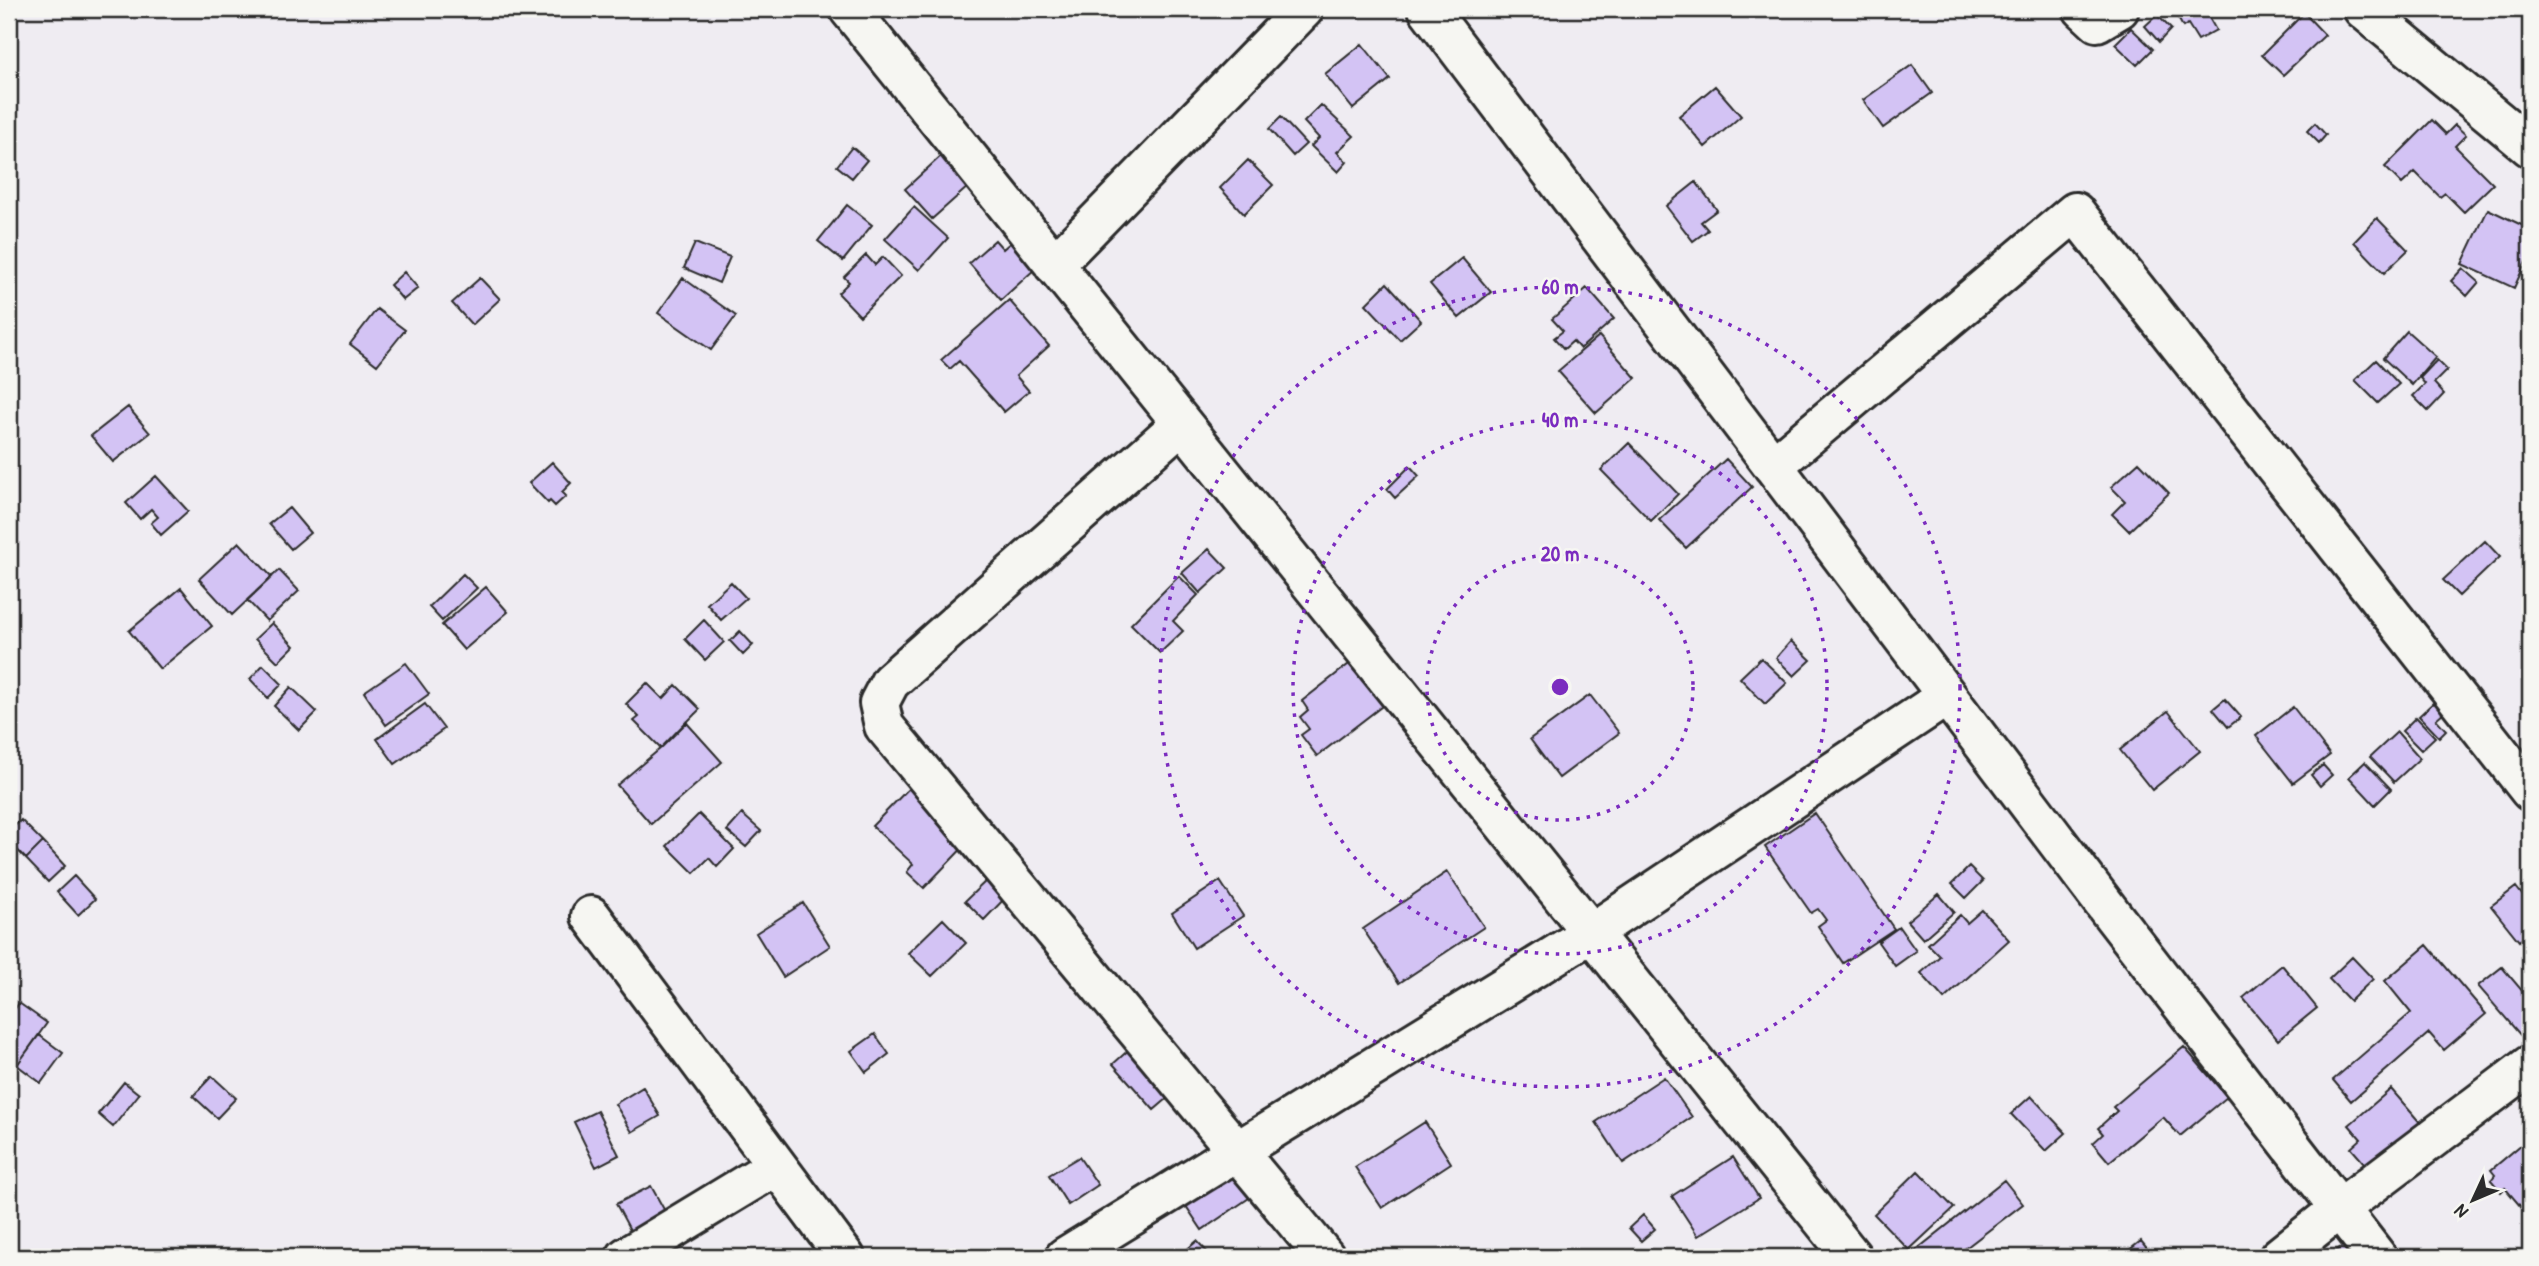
<svg xmlns="http://www.w3.org/2000/svg" width="2539" height="1266" font-family="'Patrick Hand',sans-serif">
<rect width="100%" height="100%" fill="#efecf2"/>
<filter id="ink" filterUnits="userSpaceOnUse"><feTurbulence type="fractalNoise" baseFrequency=".0143" numOctaves="2"/><feDisplacementMap in="SourceGraphic" scale="14" xChannelSelector="R" yChannelSelector="G"/><feConvolveMatrix kernelMatrix="1 2 1 2 8 2 1 2 1" color-interpolation-filters="sRGB"/></filter>
<g filter="url(#ink)">
<!-- building -->
<path fill="#d3c3f4" stroke="#2b2b2b" stroke-width="2" d="M2173,9H2204L2216,30L2198,40L2188,24L2183,27Z
M2304,13L2325,35L2283,75L2262,55Z
M2157,15L2171,29L2159,42L2145,26Z
M2131,28L2153,49L2137,65L2115,44Z
M1362,44L1390,79L1353,109L1325,74Z
M1912,65L1932,93L1883,128L1863,100Z
M1715,86L1741,116L1705,147L1679,116Z
M1321,105L1354,136L1337,152L1347,162L1338,172L1311,146L1319,138L1304,122Z
M1281,117L1306,144L1293,156L1269,129Z
M2432,120L2446,134L2455,125L2466,135L2455,146L2493,184L2464,212L2445,193L2440,197L2415,172L2402,184L2385,167Z
M2315,123L2326,135L2319,143L2307,131Z
M852,147L867,160L852,178L837,166Z
M941,156L969,186L932,219L905,189Z
M1248,160L1273,185L1244,214L1220,188Z
M1696,182L1717,210L1701,222L1708,230L1693,241L1666,206Z
M847,205L872,225L843,261L818,241Z
M914,207L948,238L919,270L885,239Z
M2488,209L2530,229V253L2514,288L2462,264Z
M2377,218L2408,250L2384,273L2354,242Z
M995,240L1003,249L1011,242L1035,269L1001,300L969,263Z
M695,243L730,257L719,283L684,268Z
M866,255L875,265L883,257L901,276L860,316L838,293L849,282L844,277Z
M1462,258L1491,292L1459,318L1430,284Z
M2463,268L2479,282L2467,296L2451,281Z
M404,272L418,288L403,300L390,285Z
M480,278L500,299L472,325L452,303Z
M683,278L736,316L711,350L658,313Z
M1387,283L1421,321L1400,340L1366,304Z
M1587,288L1614,319L1580,349L1573,341L1564,349L1554,338L1563,331L1552,319Z
M1009,300L1049,346L1016,376L1029,391L1004,412L959,361L950,369L941,360Z
M377,309L405,330L377,365L350,344Z
M2407,331L2436,357L2412,385L2383,358Z
M1599,336L1636,378L1596,413L1558,371Z
M2376,360L2399,384L2378,403L2355,380Z
M2437,360L2447,370L2434,383L2444,394L2428,411L2413,396L2425,384L2420,378Z
M128,407L150,433L113,462L91,436Z
M1629,443L1678,494L1651,521L1601,470Z
M1726,459L1752,487L1686,548L1659,520Z
M552,462L571,483L562,492L566,496L555,506L550,501L548,503L529,483Z
M2139,462L2169,493L2129,531L2112,514L2125,501L2111,487Z
M1410,466L1419,476L1395,498L1387,489Z
M156,476L188,511L161,535L151,523L158,517L151,509L140,519L126,503Z
M289,508L310,533L291,549L269,524Z
M2485,541L2500,557L2459,596L2443,580Z
M239,542L272,577L232,615L199,579Z
M1209,549L1227,568L1200,593L1182,573Z
M279,570L299,591L267,621L247,600Z
M463,574L477,588L442,621L429,607Z
M1179,576L1198,595L1173,621L1183,631L1160,653L1131,624Z
M731,582L746,598L721,620L707,604Z
M486,587L508,612L464,650L442,625Z
M181,588L212,626L160,669L129,631Z
M704,620L724,642L705,660L685,639Z
M272,623L294,646L278,662L255,639Z
M740,631L753,645L743,655L730,641Z
M1791,641L1811,660L1794,676L1776,658Z
M1761,658L1787,683L1765,704L1740,678Z
M1353,661L1386,703L1317,756L1301,735L1309,729L1300,717L1308,710L1302,701Z
M406,663L429,694L386,725L364,692Z
M263,665L282,684L268,698L250,679Z
M647,683L663,699L676,685L700,709L661,748L634,721L639,717L626,704Z
M291,687L317,712L299,730L274,706Z
M1590,695L1619,733L1559,778L1530,739Z
M2225,699L2241,717L2228,727L2213,709Z
M2434,702L2444,712L2436,719L2446,730L2439,737L2419,716Z
M425,704L444,729L395,764L377,739Z
M2293,707L2330,755L2293,783L2256,736Z
M2168,711L2200,751L2152,790L2120,750Z
M2416,717L2435,737L2421,750L2402,731Z
M686,722L722,762L651,824L617,785L661,748Z
M2397,732L2420,758L2394,782L2370,757Z
M2365,762L2391,789L2375,805L2349,777Z
M2323,765L2332,775L2320,786L2311,775Z
M917,780L974,836L924,888L907,872L913,864L872,826Z
M1815,813L1894,929L1843,963L1818,926L1826,920L1818,909L1811,913L1765,847Z
M699,814L734,849L717,867L709,858L694,873L667,846Z
M742,814L761,831L746,847L727,831Z
M21,820L43,842L26,859L9,841V831Z
M43,842L65,866L48,882L26,859Z
M1969,867L1983,881L1966,898L1952,884Z
M1447,872L1484,927L1399,983L1363,929Z
M74,876L95,899L78,915L57,892Z
M989,878L1007,896L984,920L965,901Z
M1220,881L1243,916L1194,948L1172,913Z
M2516,887L2530,905V932L2519,941L2491,906Z
M1939,894L1954,912L1923,939L1907,921Z
M803,903L830,946L783,977L756,933Z
M1982,910L2009,940L1944,999L1921,973L1940,956L1928,944L1960,915L1967,923Z
M943,919L966,943L932,976L908,953Z
M1899,927L1916,951L1895,966L1878,942Z
M2427,945L2486,1014L2444,1050L2429,1033L2351,1101L2333,1080L2411,1013L2385,981Z
M2352,957L2373,979L2350,1001L2329,979Z
M2282,965L2317,1008L2278,1040L2243,998Z
M2502,967L2530,1000V1029L2522,1037L2478,986Z
M19,1003L47,1023L17,1065L9,1059V1017Z
M875,1034L889,1054L866,1072L851,1051Z
M39,1035L63,1053L41,1083L17,1065Z
M1132,1047L1174,1093L1154,1110L1113,1064Z
M2184,1047L2227,1097L2180,1136L2163,1117L2109,1162L2093,1143L2103,1134L2098,1128L2117,1111L2113,1107Z
M212,1076L236,1098L217,1118L193,1096Z
M1664,1077L1692,1117L1623,1163L1596,1122Z
M124,1082L139,1094L113,1127L98,1114Z
M643,1087L660,1116L632,1132L615,1104Z
M2391,1089L2423,1126L2371,1171L2351,1148L2361,1139L2349,1125Z
M2031,1096L2066,1133L2046,1151L2011,1114Z
M597,1111L619,1155L596,1167L574,1122Z
M1425,1122L1451,1163L1382,1208L1355,1167Z
M2522,1144L2530,1154V1199L2521,1207L2505,1188L2501,1192L2491,1180L2495,1175L2491,1170Z
M1079,1157L1098,1185L1068,1205L1049,1175Z
M1733,1157L1759,1198L1698,1236L1672,1196Z
M1918,1171L1954,1208L1909,1250L1874,1214Z
M1237,1172L1252,1196L1202,1230L1186,1206Z
M2004,1180L2023,1204L1954,1257H1920L1915,1251Z
M651,1186L666,1213L631,1232L616,1204Z
M1643,1215L1655,1229L1641,1241L1629,1228Z
M1197,1241L1212,1257H1178Z
M2141,1241L2154,1257H2120Z
M2344,1245L2352,1257H2327Z"/>
<g fill="none" stroke-linecap="round" stroke-linejoin="round">
<!-- street casing -->
<g stroke="#2b2b2b" stroke-width="44">
<path id="street" d="M849,9L1852,1257
M1428,9L2114,917L2377,1257
M2083,9L2097,22L2119,9
M2363,9L2530,147
M1054,265L1304,9
M1181,424L890,682L879,703L884,726L1325,1257
M1773,466L2075,212L2530,791
M591,916L845,1257
M626,1257L776,1166
M1065,1257L1591,933L1947,696
M2279,1257L2339,1209L2530,1065"/>
</g>
<!-- street -->
<use href="#street" stroke="#f6f6f2" stroke-width="38"/>
</g>
</g>
<!-- distance rings -->
<g fill="none" stroke="#7b2cbf" stroke-width="3.5" stroke-dasharray="3.5 7">
<circle cx="1560" cy="687" r="133"/>
<circle cx="1560" cy="687" r="267"/>
<circle cx="1560" cy="687" r="400"/>
</g>
<circle cx="1560" cy="687" r="10" fill="#7b2cbf" stroke="#f6f6f2" stroke-width="3.5"/>
<g font-size="21" text-anchor="middle" font-weight="bold" fill="#7b2cbf" stroke="#f6f6f2" stroke-width="5" stroke-linejoin="round" paint-order="stroke">
<text x="1560" y="294">60 m</text>
<text x="1560" y="427">40 m</text>
<text x="1560" y="561">20 m</text>
</g>
<!-- margin -->
<rect width="2539" height="1266" fill="none" stroke="#f6f6f2" stroke-width="35"/>
<rect x="18" y="18" width="2504" height="1231" fill="none" stroke="#2b2b2b" stroke-width="2.5" filter="url(#ink)"/>
<!-- north arrow -->
<g transform="translate(2473 1200) rotate(226)" stroke="#f6f6f2" stroke-width="5" paint-order="stroke">
<path d="M0-5L12 26L0 18L-12 26Z" fill="#2b2b2b"/>
<text y="-10" font-size="19" font-weight="bold" text-anchor="middle" fill="#2b2b2b">N</text>
</g>
</svg>
